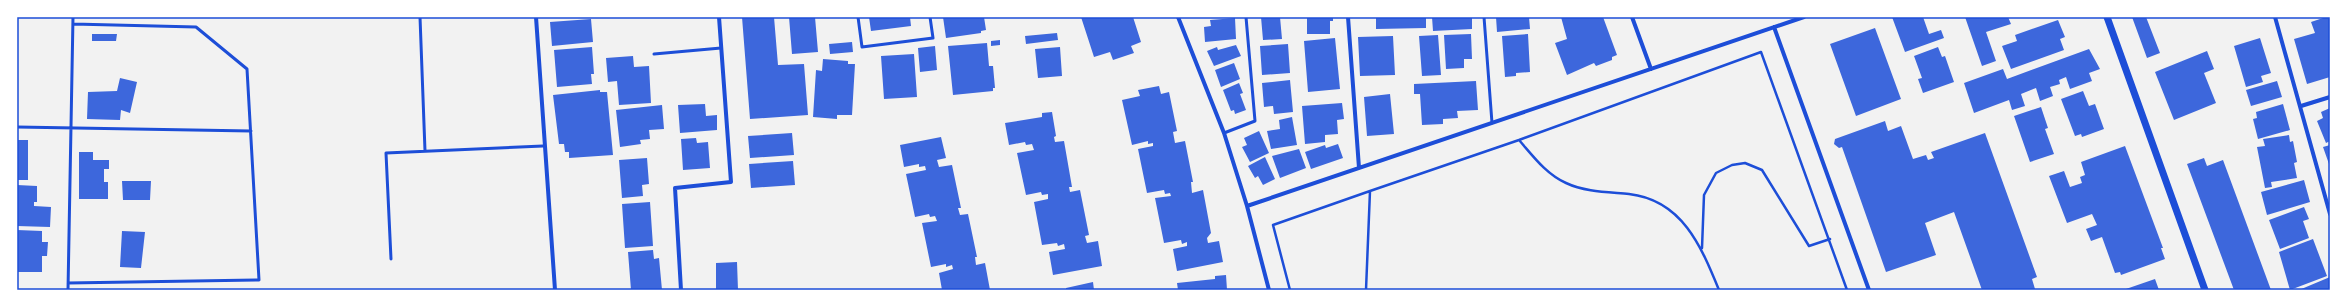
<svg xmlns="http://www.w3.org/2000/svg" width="2347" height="307" font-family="Spectral,serif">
<rect width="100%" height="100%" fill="#f2f2f2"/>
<!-- building -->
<path fill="#3d67dc" d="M742,17H774L778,65L804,64L808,115L750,119Z
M789,17H815L818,52L792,54Z
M869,17H910L911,26L871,31Z
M943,17H984L986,30L981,31V33L946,38Z
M1081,17H1133L1141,42L1131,46L1134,53L1113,60L1110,52L1094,57Z
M1261,17H1280L1282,39L1263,40Z
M1307,17H1333V21H1330V34H1307Z
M1376,17H1426V28L1376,29Z
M1432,17H1472V29L1433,31Z
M1496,17H1529L1530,29L1497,32Z
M1561,17H1603L1617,55L1612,57V60L1596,66L1594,63L1567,75L1555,43L1567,39Z
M1892,17H1923L1929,34L1941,30L1944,38L1905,52Z
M1965,17H2008L2011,24L1986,32L1996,61L1982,66Z
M2132,17H2146L2160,53L2147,58Z
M2326,17H2330V77L2307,84L2294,39L2315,33L2311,22Z
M1235,18L1236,39L1205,42L1204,27L1211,26L1210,20Z
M591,19L593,42L552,46L550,22Z
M2058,20L2065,37L2060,39L2064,50L2011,69L2002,46L2017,41L2015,35Z
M1875,28L1901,99L1856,116L1830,44Z
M1057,33L1058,40L1026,44L1025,36Z
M92,34H117L116,41H92Z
M1471,34L1472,59H1464V68L1446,69L1444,35Z
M1528,34L1530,72L1516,73V76L1505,77L1502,36Z
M1438,35L1441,75L1422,76L1419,36Z
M1393,36L1395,75L1360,76L1358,37Z
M1335,38L1340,89L1308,92L1304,41Z
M2260,38L2271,73L2261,76L2263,82L2246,87L2234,46Z
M1000,40V45L991,46V41Z
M852,42L853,52L830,54L829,44Z
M987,43L989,66H993L995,88H993V91L953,95L948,46Z
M1288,44L1290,73L1262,75L1260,46Z
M1236,45L1241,56L1214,66L1207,51L1217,47L1218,50Z
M935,46L937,70L920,72L918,48Z
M592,47L594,74H591L592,84L557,87L554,50Z
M1060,47L1062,76L1038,78L1035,49Z
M1938,47L1942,57L1945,56L1954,82L1923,93L1918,79L1922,78L1914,56Z
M2089,49L2100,69L2089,73L2092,81L2070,89L2066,77L2059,80L2060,84L2050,87L2053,96L2040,101L2036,88L2021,94L2025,106L2012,110L2009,100L1974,113L1964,83L2003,69L2007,79Z
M2207,51L2214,69L2204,73L2216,103L2174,120L2155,72Z
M914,54L917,97L884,99L881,56Z
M633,56L634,67L649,66L651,103L619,105L617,81L608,82L606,58Z
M823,59L848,61V64H855L852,115H837V119L813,117L816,70L822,71Z
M1234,63L1240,79L1221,87L1215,70Z
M120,78L137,82L130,113L121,110L120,120L87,119L88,92L117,91Z
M1290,80L1293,112L1274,114L1273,106L1264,107L1262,83Z
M1476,81L1478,110L1457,111L1458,118L1443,119V124L1422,125L1420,94H1414V84Z
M2277,81L2282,97L2251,106L2246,90Z
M1239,83L1243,93L1240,94L1246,110L1235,114L1234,110L1231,111L1223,90Z
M1159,86L1161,94L1169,92L1177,131L1173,132L1175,143L1185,141L1193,182H1191L1192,193L1203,190L1211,233L1207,238L1208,243L1219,241L1223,262L1177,271L1173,249L1187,246V242L1182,244L1181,240L1164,243L1155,198L1171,196L1170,193L1165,194L1164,190L1147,193L1138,149L1153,146V143L1148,144V141L1132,145L1122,100L1140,96L1138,90Z
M600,90V92H607L613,155L569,158V152H565L564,144H559L553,95Z
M2083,91L2089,106L2095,104L2104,129L2082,137L2081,134L2075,136L2061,99Z
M1390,94L1394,134L1367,136L1364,97Z
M1342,103L1344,119L1337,120L1338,134L1325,135V142L1305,144L1302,106Z
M705,104L706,116L717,115V130L680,133L678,105Z
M2283,104L2290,130L2258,139L2253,119L2257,118L2256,112Z
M662,105L664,129L649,130L650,139L640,140L641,144L620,147L616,110Z
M2041,107L2048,128L2045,129L2054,154L2030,162L2014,116Z
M2330,108V141L2326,143L2317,121L2323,118L2321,112Z
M1052,112L1056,136L1054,137L1055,142L1064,141L1072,187H1069L1070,192L1080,190L1089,235L1085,236L1087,243L1098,241L1102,266L1053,275L1049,252L1065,249L1064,244L1058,246L1057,243L1042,245L1034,202L1048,199V194L1042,195L1041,192L1026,195L1017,153L1034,150L1032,144L1026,145L1025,142L1009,145L1005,123L1042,117V113Z
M1292,117L1297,145L1271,149L1267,131L1280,129L1279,120Z
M1885,121L1888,131L1901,126L1913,159L1926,155L1928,160L1934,158L1931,152L1985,133L2037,277L2032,279L2035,289L1982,290L1954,212L1925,223L1936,255L1886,272L1842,147L1839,148L1834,144L1835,139Z
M1259,131L1269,153L1250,162L1242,147L1247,145L1244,138Z
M792,133L794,155L750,158L748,136Z
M2289,135L2290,142L2293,141L2297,162L2294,163L2297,178L2271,182L2272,187L2265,188L2257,147L2265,146L2263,139Z
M941,137L946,158L937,160L939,167L952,165L961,208H958L960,215L968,214L977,257H975L976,265L985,263L990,290H942L939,273L953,269L952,265L946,267V264L931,267L922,223L937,221L935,216L930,217L929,214L915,217L906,174L926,170L925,166L919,167V164L904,167L900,145Z
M696,138L697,143L708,142L710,168L683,170L681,139Z
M17,140H28V180H17Z
M1338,144L1343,158L1311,169L1305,152L1325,145L1326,148Z
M2330,145V164H2329L2323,147Z
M2125,146L2163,248H2161L2165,259L2121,275L2120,272L2115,273L2102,237L2091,241L2086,229L2097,225L2092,214L2067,223L2049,176L2064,171L2070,187L2082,183L2080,177L2085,175L2081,162Z
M1299,149L1306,168L1280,178L1272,156Z
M79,152H93V160H109V169H104V182H108V199H79Z
M1265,157L1275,179L1263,185L1258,176L1255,178L1248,166Z
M647,158L649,184L642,185L643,196L622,198L619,160Z
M2204,158L2207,166L2223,160L2271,290H2234L2187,164Z
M793,161L795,185L751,188L749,164Z
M2304,180L2310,202L2267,215L2261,192Z
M122,181H151L150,200H123Z
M17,185L37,186V202H34V206L51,207L50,227L17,226Z
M650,202L653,246L625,248L622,204Z
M2304,207L2309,219L2303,221L2309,238L2280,249L2269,220Z
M17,230L42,231V242H48L47,256H42V272H17Z
M122,231L145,232L141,268L120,267Z
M2313,239L2327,276L2290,290L2279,252Z
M653,250L654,259L659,258L662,290H631L628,252Z
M737,262L738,290H716V263Z
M1226,275L1227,290H1178L1177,283L1215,279V276Z
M2330,277V290H2299Z
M2155,279L2159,290H2123Z
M1093,282L1094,290H1066V288Z"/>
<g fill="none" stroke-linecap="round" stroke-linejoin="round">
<!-- path -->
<path stroke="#1d4ed8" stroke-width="2.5" d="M1519,140L1761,52L1847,290
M1702,248L1704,195L1716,173L1732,165L1745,163L1762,170L1809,246L1830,239
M1290,290L1273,225L1370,191
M1366,290L1370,191L1519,140C1533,156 1546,174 1566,183C1585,192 1608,192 1629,194C1682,200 1701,246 1719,290"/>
<!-- service -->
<path stroke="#1d4ed8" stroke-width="3" d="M420,17L425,151
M858,17L862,47L933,38L930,17
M1484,17L1492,123
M654,54L721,48
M17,127L251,131
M1224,133L1255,121L1246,17
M391,259L386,153L543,146
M68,283L259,280L247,69L196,27L73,24
M68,290L73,17"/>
<!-- minor -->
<path stroke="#1d4ed8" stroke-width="4" d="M536,17L555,290
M1178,17L1224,133L1247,206L1269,290
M1348,17L1359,168
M1632,17L1651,69
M2275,17L2330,214
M1774,27L1869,290
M2301,106L2330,97
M1247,206L1804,17
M681,290L675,188L731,182L719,17"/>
<!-- tertiary -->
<path stroke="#1d4ed8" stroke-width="7" d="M2107,17L2205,290"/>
</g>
<!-- border -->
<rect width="2347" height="307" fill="none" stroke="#ffffff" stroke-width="36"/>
<rect x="18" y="18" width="2311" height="271" fill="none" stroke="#1d4ed8" stroke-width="1.5"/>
</svg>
